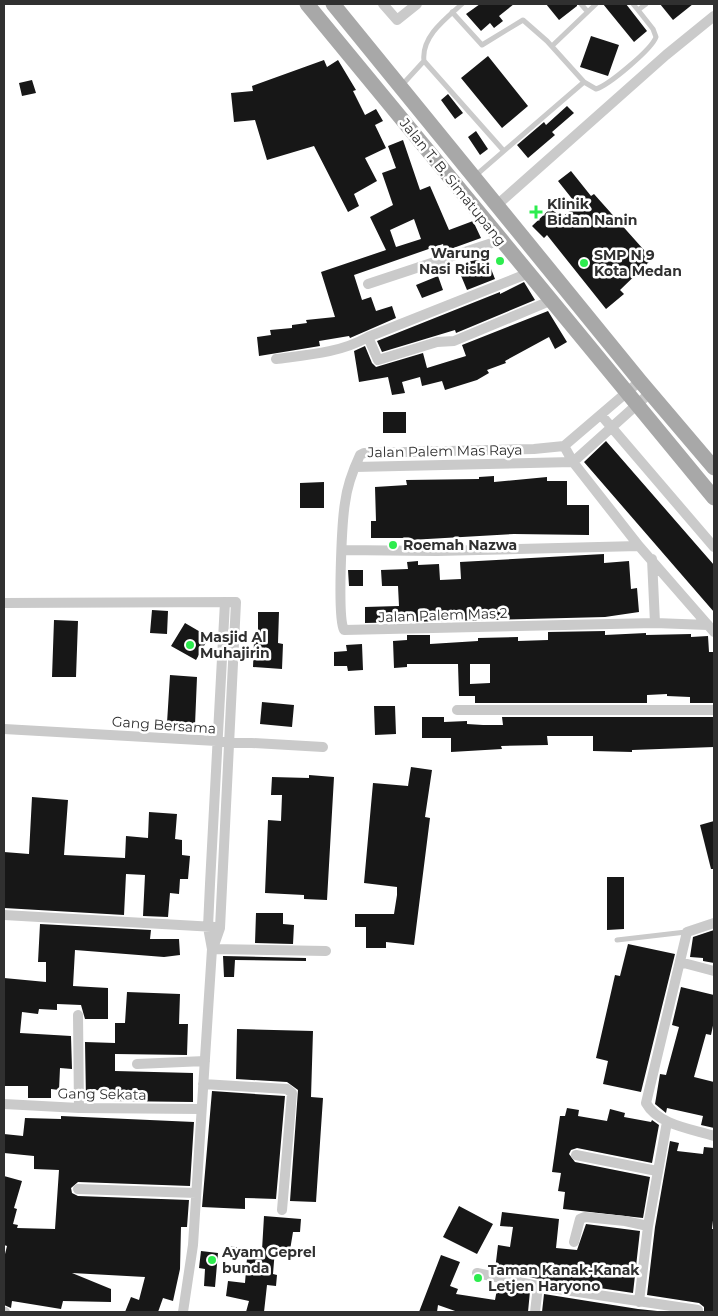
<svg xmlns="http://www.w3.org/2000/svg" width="718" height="1316" font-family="Montserrat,sans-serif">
<rect width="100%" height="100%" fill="#fff"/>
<!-- building -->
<path fill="#171717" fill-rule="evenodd" d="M480,4H514L499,16L503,21L494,28L490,23L481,31L466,14Z
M546,4H577V6L559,20Z
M603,4H626L647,31L634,42Z
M660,4H693L673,20Z
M591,36L619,45L608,76L580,67Z
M488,56L528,106L502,128L461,78Z
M324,60L327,67L338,60L356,90L353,91L365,115L376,109L383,121L375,125L386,148L365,158L377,181L354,194L359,206L348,212L314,146L267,160L255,120L234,122L231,93L253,91L252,86Z
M32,80L36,93L22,96L19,83Z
M448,94L463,113L455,119L441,100Z
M567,106L574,113L552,132L555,135L528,158L517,145L544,122L546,125Z
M476,131L488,149L480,155L468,137Z
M403,140L420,190L430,186L449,230L473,221L481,238L445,251L443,244L354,275L362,300L371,297L376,311L392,306L396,318L350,338L349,336L319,341L320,346L259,356L257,337L271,335L270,330L292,328V325L307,323L306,320L335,317L321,272L386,250L370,217L393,205L382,173L396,168L388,146ZM414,219L421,239L396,247L390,230Z
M571,171L591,196L594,194L652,259L620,290L624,294L606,309L547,235L544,238L532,226L551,208L561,218L577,205L558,181Z
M486,256L495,279L467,290L457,266Z
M438,276L443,290L422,298L416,285Z
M524,282L535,300L456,333L455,330L382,352L377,341L500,292V294Z
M548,311L567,342L555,349L549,337L505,361L506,363L487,370L489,373L477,380L445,390L442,381L422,386L420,377L402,382L405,393L392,395L388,377L359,382L354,351L365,346L372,363L376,367L423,353L427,368L466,356L462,345Z
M383,412H406V433H383Z
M606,441L714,565V612L584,462Z
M494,476V482L547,477V481H567V505H589V535L514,534L410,540V538H371V521H376L375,487L407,485L406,480L479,479V477Z
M324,482V508H300V483Z
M604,554V563L629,561L631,589L637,588L639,612L605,617L365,623V607L399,606L398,586H382L381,570L408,569L407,562L418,561V565L439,564L440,580L461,579L460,562Z
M348,570H363V586H349Z
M152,610L168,611L167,634L150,633Z
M258,612H279L278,643L283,644L282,669L253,667L254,642H258Z
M54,620L78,621L76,677H52Z
M185,623L209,637L196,660L171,646Z
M605,631V635L646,633V635L691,634V637L708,636L709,652H714V703H690V697L667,696V694L647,695V703H475V696H459L458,664H407V667L394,668L393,641L407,640V635H430V644L478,641V638L518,637V641L548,640V632ZM470,664H490V683L470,684Z
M362,644L363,670L348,671L347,666H334V652L347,651L346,645Z
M170,675L197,677L195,725L167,723Z
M262,702L294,705L292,727L260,724Z
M374,706H395L396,734L375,735Z
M422,717H444V722L467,721V724L483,725H503L502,717H714V747L632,750V752L593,751V736H547L548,745L501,746L502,749L451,752V738H422Z
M411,767L432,770L425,817L430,818L414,945L386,942V948H366V927H355V914H394L397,895V887L364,883L373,783L408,786Z
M309,775L334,777L327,900L304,899V895L265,893L268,820L281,821L282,795H271L272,777L309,778Z
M32,797L68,800L64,855L125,858L126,836L148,838L149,812L177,814L175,839L182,840V855L190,856L188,879H180L179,894L170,893L168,917L143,916L145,875L126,874L124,915L4,908V852L29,854Z
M714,821V869H711L700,825Z
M607,877H624V929L607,930Z
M256,913H283V924L294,925L293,944L255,943Z
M40,924L151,930L150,939H179L180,955L164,957L75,950L73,986L108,988V1019H85L81,1005L57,1004V1010L39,1009L38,1014L22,1012L20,1033L71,1036L72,1069L60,1068L59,1090L51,1089V1098H28V1086H4V978L46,982V962H38Z
M714,930V963L703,961V958L690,957L693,937Z
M628,944L675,954L641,1092L603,1084L608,1061L596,1058L615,975L620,976Z
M223,956L306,958V961L235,960L234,977H224Z
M681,987L714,995V1021L711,1035L706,1034L694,1077L714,1082V1128L701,1125L703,1116L667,1108L666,1113L655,1104L660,1074L666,1075L679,1027L672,1025Z
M127,992L180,994L179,1024H188L187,1055L115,1054V1071L193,1073V1102L112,1101V1091L93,1090V1101L86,1100L85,1042L115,1043V1023H125Z
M237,1029L313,1031L311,1097L323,1098L316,1202L290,1201L298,1090L287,1082L236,1079Z
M212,1091L285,1096L276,1199L245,1198V1209L202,1207Z
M567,1108L579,1110L578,1116L607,1121L610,1109L625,1113L624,1117L651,1122L652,1120L659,1125L652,1163L577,1148L571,1150L569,1154L575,1162L650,1177L643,1218L563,1209L565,1192L558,1191L561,1173L552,1172L560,1116H565Z
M61,1116L194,1122L190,1186L78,1182L71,1188L72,1193L78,1196L189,1200L187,1227H181L180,1269L173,1301L163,1298L158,1312H125L131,1297L139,1300L145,1277L72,1273L111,1289V1302L63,1301L61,1309L12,1301L11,1308L4,1305V1258L7,1246L4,1245V1176L22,1181L14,1208L17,1209L13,1224L18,1225L17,1228L55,1229L59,1170L34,1169V1156L4,1153V1134L23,1136L25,1118L61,1119Z
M670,1141L679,1143L677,1151L703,1154L704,1147L714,1148V1212L712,1229H714V1312H704V1307L699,1303L647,1295L655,1227Z
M459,1206L493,1224L477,1254L443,1237Z
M502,1212L559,1219L556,1248L577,1250L586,1224L640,1231L633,1293L539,1279L495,1270L498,1245L510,1247L513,1227L500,1226Z
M264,1216L301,1219L300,1232H293L290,1250L275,1249L273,1274L277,1275L276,1286L267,1285L264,1312H246L249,1301L226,1296L228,1281L245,1283L247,1258L225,1255L226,1246L262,1250Z
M201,1251L218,1253L215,1287L204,1286L205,1269L199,1268Z
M441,1255L460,1262L450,1286L458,1289L456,1294L495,1300L498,1284L530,1291L528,1312H458L438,1305L437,1312H419Z
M544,1294L638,1309L667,1312H542Z"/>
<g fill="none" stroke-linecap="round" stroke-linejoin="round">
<!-- lane -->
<path stroke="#cacaca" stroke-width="5" d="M462,4C445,19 421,37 424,61L503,150
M581,4L587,11
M633,4L638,10L646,4
M452,12L482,45L523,20L547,41L584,82
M552,46L596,4
M402,85L424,61
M475,176L584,82L596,89C609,85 652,49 656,37L653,29L638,10
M617,940L686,932"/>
<!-- street -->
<path stroke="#cacaca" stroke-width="10" d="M383,4L397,20L417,4
M497,205L666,55L714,16
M368,284L501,240
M368,337L378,360L437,342L454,341L550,301
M276,359C307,355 340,353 368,337L529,273
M601,415L714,547
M564,446L534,449L364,453L360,455C353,470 347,486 345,503C342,521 337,617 344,630L655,623L708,625
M564,446L573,462L639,546L714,632
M564,446L640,381
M573,462L651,392
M355,467L573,462
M342,550L437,551L639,546
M652,559L655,623
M4,603L236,602L220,928L213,948
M457,710H714
M4,729L323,747
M4,915L215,927
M714,923L687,932L646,1103C658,1125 692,1129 714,1136
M212,949L326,951
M680,962L714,971
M78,1015L79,1108
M137,1064L205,1061
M203,1084L287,1089L292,1093L282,1210
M4,1104L79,1108L200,1109
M576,1155L657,1171
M78,1189L196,1193
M574,1242L580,1219L585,1217L625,1221L648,1226
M477,1273L538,1286
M639,1302L648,1226L667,1122
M4,1312H5
M183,1312L193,1245L212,949L208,927L210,884L225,602
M535,1312L538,1286L698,1310"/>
<!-- primary -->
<path stroke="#a8a8a8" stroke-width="15" d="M307,4L714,498
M333,4L640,381L714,468"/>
</g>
<!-- markers -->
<g fill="#2dec4e" stroke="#fff" stroke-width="2">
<path d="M533.5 204.5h5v5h5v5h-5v5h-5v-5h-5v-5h5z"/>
<circle cx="500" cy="261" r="5"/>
<circle cx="584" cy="263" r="5"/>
<circle cx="393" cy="545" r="5"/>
<circle cx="190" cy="645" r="5"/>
<circle cx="212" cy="1260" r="5"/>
<circle cx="478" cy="1278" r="5"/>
</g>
<g text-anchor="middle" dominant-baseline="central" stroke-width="5" stroke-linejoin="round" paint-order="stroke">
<!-- street labels -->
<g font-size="14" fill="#303030" stroke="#fff">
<text transform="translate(453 182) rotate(51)">Jalan T. B. Simatupang</text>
<text transform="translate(445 451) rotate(-1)">Jalan Palem Mas Raya</text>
<text transform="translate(443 615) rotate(-2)">Jalan Palem Mas 2</text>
<text transform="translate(164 725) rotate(4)">Gang Bersama</text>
<text transform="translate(102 1094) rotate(1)">Gang Sekata</text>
</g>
<!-- poi labels -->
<g font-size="14" font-weight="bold" fill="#303030" stroke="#fff" text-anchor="start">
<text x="547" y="204">Klinik<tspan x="547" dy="16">Bidan Nanin</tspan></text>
<text x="490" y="253" text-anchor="end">Warung<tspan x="490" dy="16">Nasi Riski</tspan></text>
<text x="594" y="255">SMP N 9<tspan x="594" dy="16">Kota Medan</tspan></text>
<text x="403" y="545">Roemah Nazwa</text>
<text x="200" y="637">Masjid Al<tspan x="200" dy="16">Muhajirin</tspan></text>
<text x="222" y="1252">Ayam Geprel<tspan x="222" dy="16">bunda</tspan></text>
<text x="488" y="1270">Taman Kanak-Kanak<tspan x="488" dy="16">Letjen Haryono</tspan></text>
</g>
</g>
<!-- border -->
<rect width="718" height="1316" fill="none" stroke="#303030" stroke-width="10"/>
</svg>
